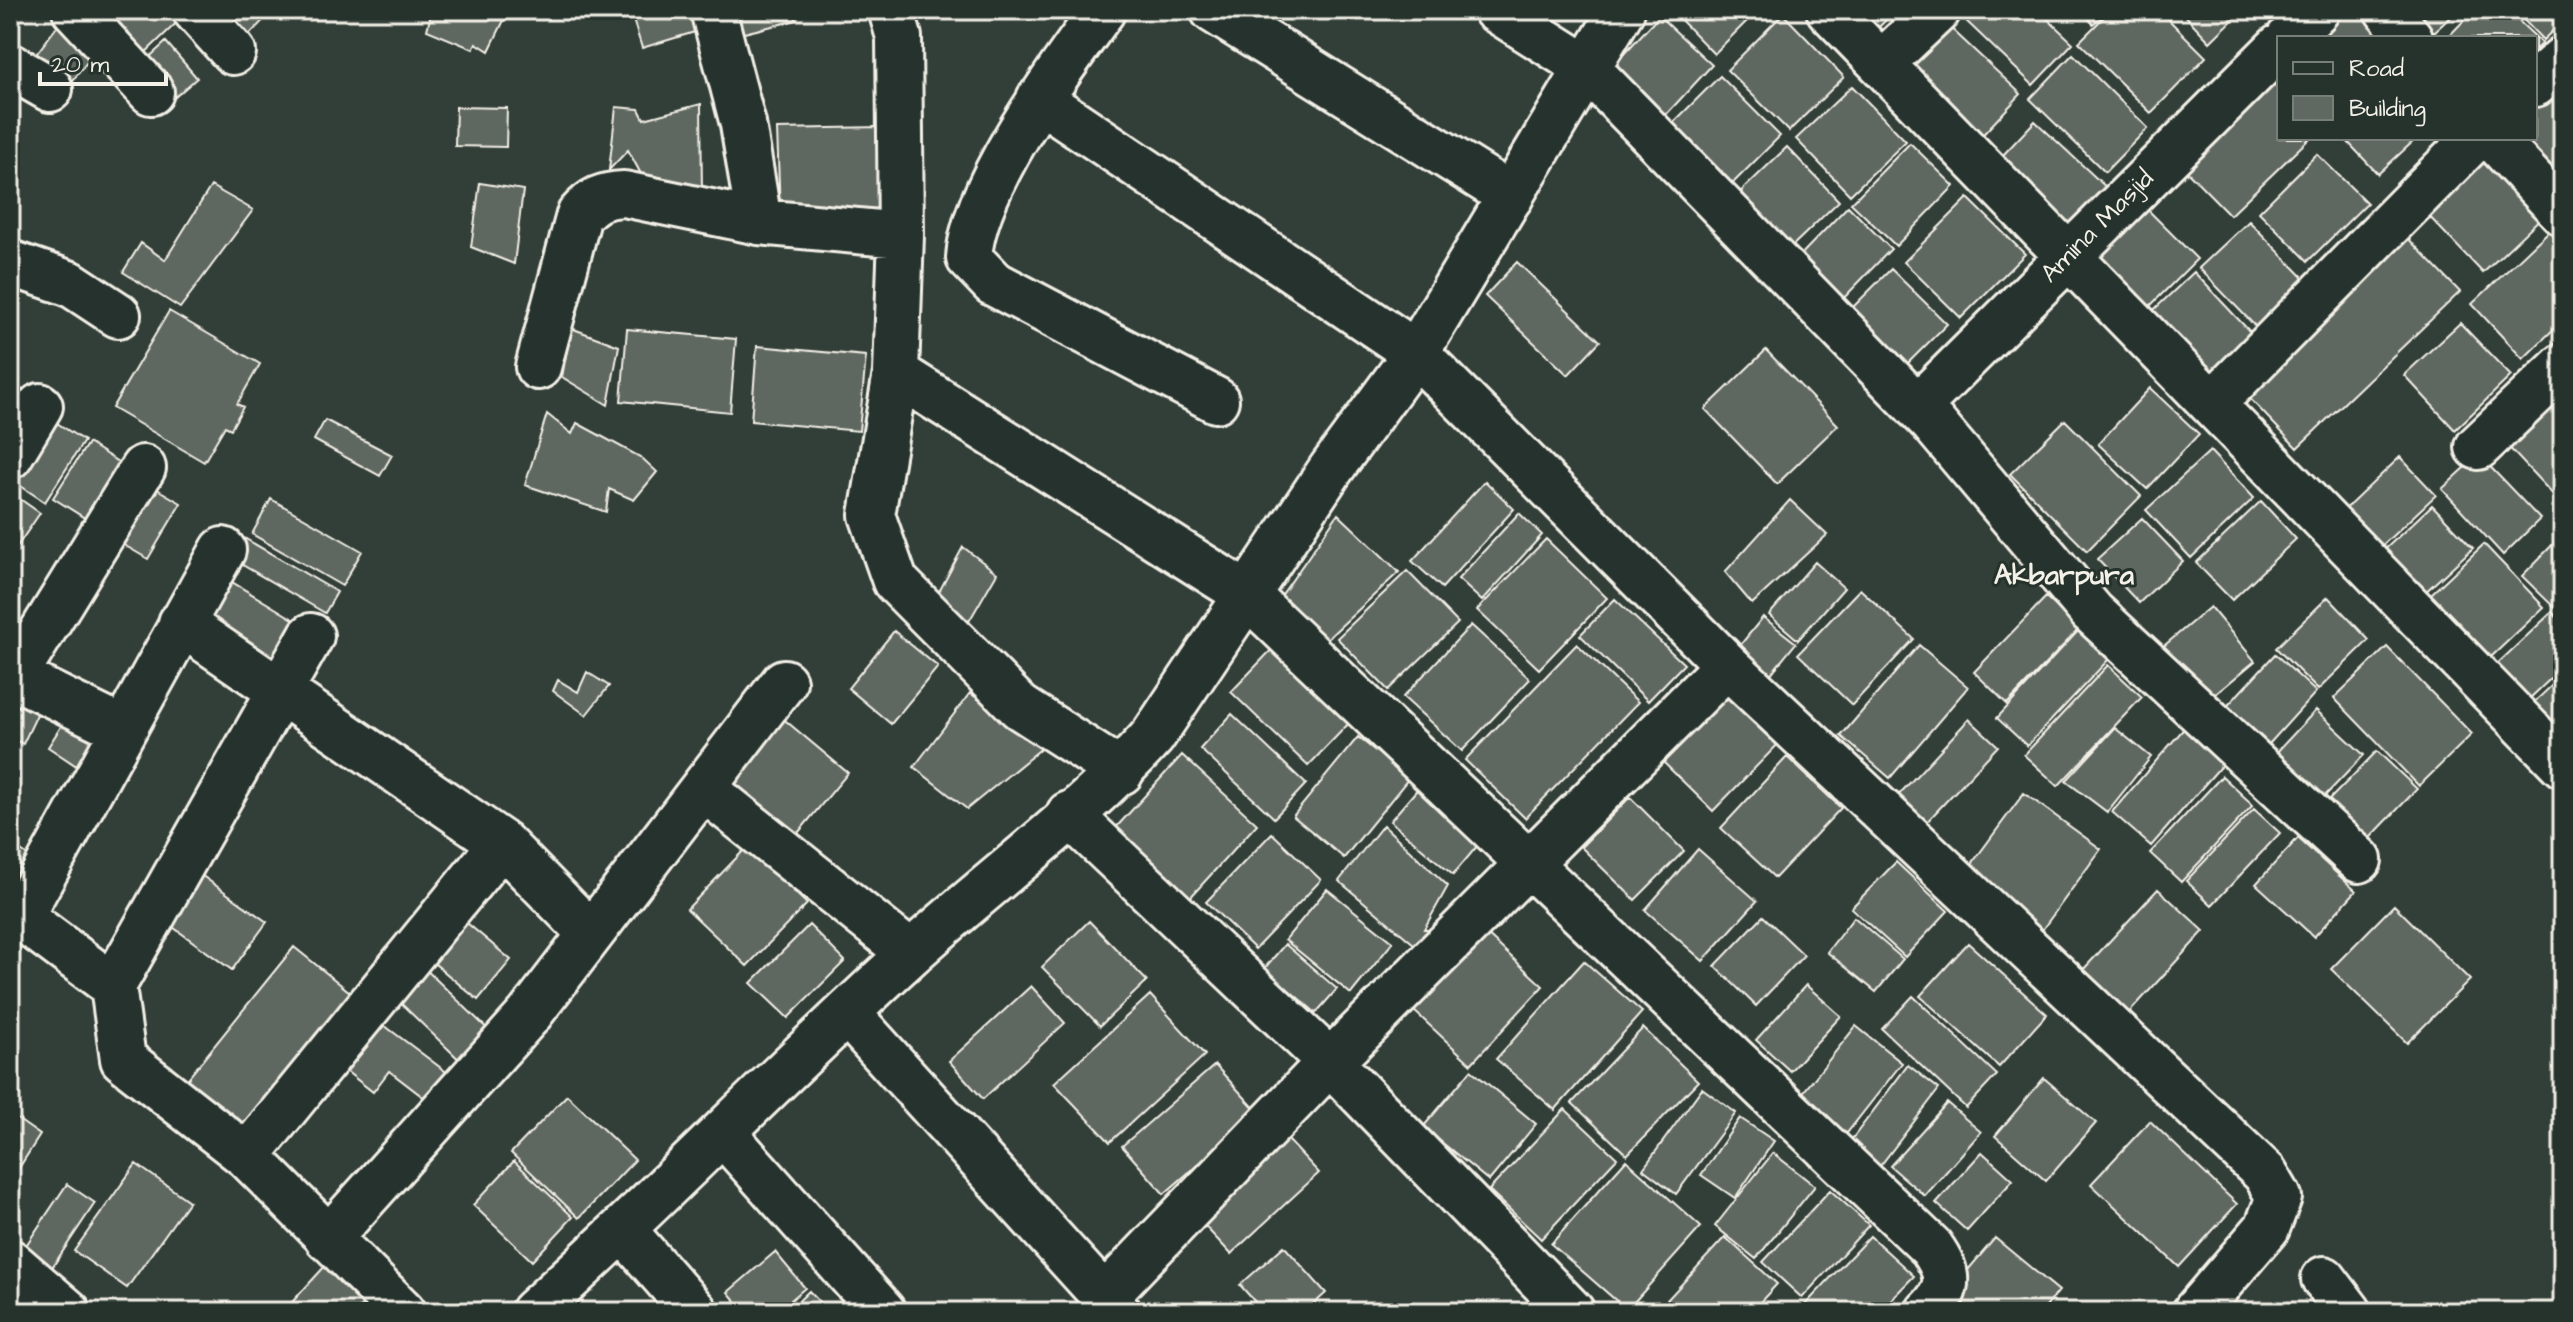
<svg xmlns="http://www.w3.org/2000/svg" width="2573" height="1322" font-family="'Architects Daughter',sans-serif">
<rect width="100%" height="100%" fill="#323e38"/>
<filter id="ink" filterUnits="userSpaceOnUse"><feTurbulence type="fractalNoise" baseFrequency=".0125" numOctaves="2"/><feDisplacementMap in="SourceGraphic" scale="16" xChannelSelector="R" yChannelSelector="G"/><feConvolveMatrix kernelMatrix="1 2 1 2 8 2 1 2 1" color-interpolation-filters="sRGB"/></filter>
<g filter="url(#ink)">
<!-- building -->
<path fill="#5f6861" stroke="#f4f1e8" stroke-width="2" d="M103,10H190L144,54Z
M213,10H273L233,52Z
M432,10H509L489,51L476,43L473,49L427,30Z
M630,10H691L698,31L642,48Z
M728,10H791L797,20L736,35Z
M1671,10H1758L1714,54Z
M1854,10H1896L1877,29Z
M1969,10H2038L2073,43L2033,85L1962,17Z
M2080,10H2110L2093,24Z
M2111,10H2159L2206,57L2151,113L2079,42Z
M2180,10H2243L2210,42Z
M2329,10H2357L2385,38H2300Z
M2412,10H2458L2434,32Z
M2474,10H2507L2542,43L2535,50V38H2447Z
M2514,10H2563V21L2543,40Z
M1783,14L1844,77L1789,131L1727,70Z
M1659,16L1712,65L1662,119L1609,70Z
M62,20L98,48L70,84L34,57Z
M1942,20L2021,94L1973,145L1894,71Z
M166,42L197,78L175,97L144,62Z
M2073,54L2148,128L2105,172L2030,99Z
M2279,58V138H2310L2230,215L2174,158Z
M1720,76L1780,136L1723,193L1663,133Z
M2563,82V202L2504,138H2535V108Z
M1852,86L1906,141L1850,195L1796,139Z
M701,104L702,193L647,185L628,150L609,170L616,107L639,109L644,119Z
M456,107L507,108L506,147L455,146Z
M2035,121L2109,190L2063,240L1988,171Z
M881,127L884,211L780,214L777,129Z
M2344,138H2417L2378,174Z
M1910,143L1954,186L1896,246L1851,203Z
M1787,147L1839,201L1785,253L1732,200Z
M2490,150L2547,212L2483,273L2424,211Z
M2317,154L2367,203L2308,261L2259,212Z
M480,183L523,190L514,264L471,247Z
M211,186L253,210L180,308L123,272L141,243L165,260Z
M1968,198L2025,254L1961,318L1904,262Z
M2136,198L2197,259L2138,318L2077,257Z
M1848,206L1891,249L1837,305L1793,263Z
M2249,221L2306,280L2256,327L2199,268Z
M2398,228L2460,292L2297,448L2235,383Z
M2550,230L2563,244V320L2523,359L2472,304Z
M1517,262L1600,341L1568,375L1485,296Z
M1891,269L1947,324L1902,369L1847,313Z
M2194,272L2253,335L2203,381L2144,319Z
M169,311L260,364L237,404L243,407L231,429L225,426L204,462L112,408Z
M2460,323L2511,376L2455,430L2404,375Z
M571,328L619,346L608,405L562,377Z
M627,329L736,339L730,412L621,401Z
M757,346L866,356L859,431L751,421Z
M1766,350L1838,425L1777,484L1705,409Z
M2150,388L2199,434L2147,489L2098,444Z
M2555,392L2563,401V494L2557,499L2503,441Z
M547,414L572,434L577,423L642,458L657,472L634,500L609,489L606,512L525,485Z
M45,415L84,441L45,502L10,479V470Z
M325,420L392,455L380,476L314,440Z
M2065,420L2141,496L2087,551L2010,474Z
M88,443L134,472L99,527L53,498Z
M2210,451L2254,498L2191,558L2146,510Z
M2479,455L2540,519L2503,555L2442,489Z
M2400,457L2436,495L2372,555L2337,517Z
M1485,481L1514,509L1442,588L1412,561Z
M145,482L181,503L148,559L112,538Z
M10,492L40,513L10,557Z
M271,499L362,551L342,586L252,534Z
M1790,500L1827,535L1752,604L1725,572Z
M2261,501L2296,539L2232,600L2196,563Z
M2432,505L2473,548L2421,596L2381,553Z
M1519,513L1542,535L1482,601L1458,579Z
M1338,514L1399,572L1313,652L1272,609Z
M2142,518L2183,561L2139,603L2097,559Z
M2563,534V616L2522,576Z
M239,535L337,592L325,613L227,556Z
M1546,539L1607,598L1539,669L1477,610Z
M2484,544L2544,607L2491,657L2431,594Z
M963,547L997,573L964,630L933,603Z
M1815,562L1844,588L1798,640L1769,615Z
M1407,571L1458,623L1388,690L1337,638Z
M217,573L308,628L278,676L188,621Z
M1860,589L1914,639L1852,705L1798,654Z
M2046,597L2079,629L2007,704L1974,672Z
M2328,597L2369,640L2318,690L2276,648Z
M1615,599L1684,664L1648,701L1580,635Z
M2210,607L2255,661L2199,708L2153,655Z
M2552,612L2563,624V667L2528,700L2495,666Z
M1763,617L1796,643L1765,681L1733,654Z
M1471,625L1530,679L1462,751L1403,697Z
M2079,630L2109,659L2027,746L1997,718Z
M894,631L938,667L891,724L848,688Z
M1277,644L1354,718L1308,766L1231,692Z
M1577,644L1638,702L1525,818L1465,760Z
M1919,645L1968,687L1890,778L1841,736Z
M2387,647L2472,734L2419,786L2334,698Z
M2275,654L2316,692L2261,753L2219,715Z
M2108,665L2142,697L2058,786L2024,755Z
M587,672L609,686L586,715L553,691L558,680L578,692Z
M2563,675V739L2531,705Z
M1727,682L1784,738L1713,811L1656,755Z
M970,693L1043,747L967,809L914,767Z
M10,695L42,704L23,744L10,738Z
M2316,710L2364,755L2322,799L2274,755Z
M774,711L848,773L788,845L714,783Z
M69,714L112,742L90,775L48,747Z
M1232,714L1306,784L1274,818L1200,749Z
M1969,719L1998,746L1922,827L1893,801Z
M2187,725L2227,759L2151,846L2112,812Z
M2115,728L2151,757L2107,812L2066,781Z
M1358,737L1409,778L1344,858L1293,816Z
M2377,751L2417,789L2368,840L2328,801Z
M1182,755L1257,824L1187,901L1111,833Z
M1787,757L1841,808L1775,878L1721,828Z
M2222,776L2253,805L2181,882L2150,853Z
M1421,785L1483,839L1453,875L1390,821Z
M2024,793L2101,849L2042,930L1965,873Z
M1630,797L1684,851L1635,900L1581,847Z
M2254,809L2280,833L2212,905L2186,881Z
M1383,825L1448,886L1424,929H1433L1415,945L1339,881Z
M1272,833L1321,880L1255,949L1206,902Z
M2298,838L2356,891L2314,937L2256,884Z
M10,844L45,867L10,893Z
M747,847L807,904L747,966L687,909Z
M1698,849L1757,901L1703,961L1645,910Z
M1896,862L1948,911L1905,957L1851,908Z
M201,875L267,922L232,970L170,925Z
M1327,889L1393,942L1351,994L1285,940Z
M2158,889L2204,931L2127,1015L2081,972Z
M2394,905L2470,980L2407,1043L2331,969Z
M1763,916L1804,955L1756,1006L1715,966Z
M1854,917L1903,959L1876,992L1827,952Z
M461,918L511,960L478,1000L428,958Z
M1089,921L1147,981L1100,1026L1042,967Z
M809,925L845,961L788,1018L751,983Z
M1483,931L1543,986L1471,1064L1412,1009Z
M1968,943L2047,1014L1999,1067L1920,996Z
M1285,944L1337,989L1316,1013L1264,969Z
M294,947L366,1005L257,1140L185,1082Z
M417,961L500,1041L471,1071L388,991Z
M1584,961L1642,1012L1555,1110L1496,1059Z
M1806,985L1841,1016L1790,1071L1756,1040Z
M1031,986L1065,1023L983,1099L949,1061Z
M1150,995L1205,1055L1110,1142L1054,1083Z
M1913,996L1997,1075L1966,1108L1882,1029Z
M369,1014L461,1083L440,1110L389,1071L373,1092L333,1061Z
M1856,1026L1902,1063L1836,1147L1789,1110Z
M1643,1028L1698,1081L1627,1155L1572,1103Z
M1215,1065L1258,1112L1164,1194L1122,1146Z
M1908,1065L1939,1089L1877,1170L1846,1147Z
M1471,1070L1536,1124L1489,1181L1423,1127Z
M2044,1078L2096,1123L2046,1181L1995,1136Z
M1702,1088L1736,1113L1676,1194L1643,1169Z
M567,1095L635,1160L579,1218L511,1153Z
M1947,1103L1981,1132L1925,1196L1890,1166Z
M1565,1109L1617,1158L1541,1239L1489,1190Z
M10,1114L40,1135L10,1182Z
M1740,1118L1774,1141L1735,1198L1701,1175Z
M2150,1121L2237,1204L2179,1267L2091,1184Z
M1275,1126L1319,1173L1231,1254L1187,1207Z
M1982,1152L2013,1180L1967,1231L1936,1203Z
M1773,1153L1815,1186L1756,1259L1715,1226Z
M1626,1160L1701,1227L1627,1310L1551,1244Z
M514,1161L573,1217L532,1261L473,1205Z
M136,1164L189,1201L127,1288L74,1251Z
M67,1184L95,1203L47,1275L19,1256Z
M1830,1190L1869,1225L1802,1298L1763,1262Z
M1870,1236L1914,1276L1879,1312H1806L1802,1308Z
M1725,1237L1777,1284L1751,1312H1656Z
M1995,1238L2059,1291L2042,1312H1938L1935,1309Z
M1284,1246L1326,1293L1305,1312H1264L1240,1285Z
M775,1252L805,1288L777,1312H745L728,1292Z
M326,1265L366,1301L356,1312H283Z
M809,1291L829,1312H787Z"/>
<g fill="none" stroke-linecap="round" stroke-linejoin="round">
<!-- minor casing -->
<g stroke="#f4f1e8" stroke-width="50">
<path id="minor" d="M75,10L151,92
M195,10L233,52
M713,10L743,124L759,222
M891,10L899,37L901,235L896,373L872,515L895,581L1020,707L1121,772
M1103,10C1060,69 973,186 969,258L993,283L1216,400
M1213,10L1511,196
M1496,10L1586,67L1933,423L2092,612L2359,860
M1829,10L2563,765
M2387,10L2410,38
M2289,38L2317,10
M1883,62L1938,10
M10,66L50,89
M2535,84L2563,59
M1039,99L1416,353L1727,665L2265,1173L2279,1197L2267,1228L2195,1312
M2493,138L2563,213
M10,263L71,284L118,315
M538,367L579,215C593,199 603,195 624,194L759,222L901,235
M896,373L1246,594L1931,1247C1949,1272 1952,1288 1928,1312
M2212,404L2475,138
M1917,407L2279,47
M2478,447L2563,366
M10,456L40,406
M181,623L502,843L591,934
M311,636L113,986L123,1059L247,1156L403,1312
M10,674L122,729
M10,684L143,468
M703,788L910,953
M1069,814L1330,1062L1572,1312
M10,909L113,986
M20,917L223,550
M847,1013L1118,1312
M724,1134L883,1312
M247,1156L502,843
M624,1231L695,1312
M328,1239L529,1015L784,682
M10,1262L68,1312
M2324,1279L2349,1312
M1106,1295L1330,1062L1727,665"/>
</g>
<!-- tertiary casing -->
<g stroke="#f4f1e8" stroke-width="50">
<path id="tertiary" d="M533,1312C662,1196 782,1070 910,954C990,881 1082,815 1153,736L1331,469L1416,353L1622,10"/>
</g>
<!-- minor -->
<use href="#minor" stroke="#26332d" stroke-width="44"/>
<!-- tertiary -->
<use href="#tertiary" stroke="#26332d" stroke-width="44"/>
</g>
</g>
<g text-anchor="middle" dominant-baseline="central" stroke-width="6" stroke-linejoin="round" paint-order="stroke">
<!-- street labels -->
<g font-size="26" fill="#f4f1e8" stroke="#26332d">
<text transform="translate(2097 226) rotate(-45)">Amina Masjid</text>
</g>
<!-- neighbourhood labels -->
<g font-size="28" font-weight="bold" fill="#f4f1e8" stroke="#26332d">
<text x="2064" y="575">Akbarpura</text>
</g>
</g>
<!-- margin -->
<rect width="2573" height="1322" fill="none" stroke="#26332d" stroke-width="40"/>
<rect x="20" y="20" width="2533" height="1282" fill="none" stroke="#f4f1e8" stroke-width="3" filter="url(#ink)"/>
<!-- legend -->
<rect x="2277" y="36" width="260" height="104" fill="#26332d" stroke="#787f78" stroke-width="2"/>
<rect x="2293" y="62" width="40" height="12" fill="#26332d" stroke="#787f78" stroke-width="2"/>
<text x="2349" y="76" font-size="24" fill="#f4f1e8">Road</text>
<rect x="2293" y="96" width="40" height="24" fill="#5f6861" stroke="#787f78" stroke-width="2"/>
<text x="2349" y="116" font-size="24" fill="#f4f1e8">Building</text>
<!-- scale -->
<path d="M40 72v12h126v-12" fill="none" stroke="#f4f1e8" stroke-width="4"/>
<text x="52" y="72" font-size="24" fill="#f4f1e8" stroke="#26332d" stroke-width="6" paint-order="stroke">20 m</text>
</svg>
